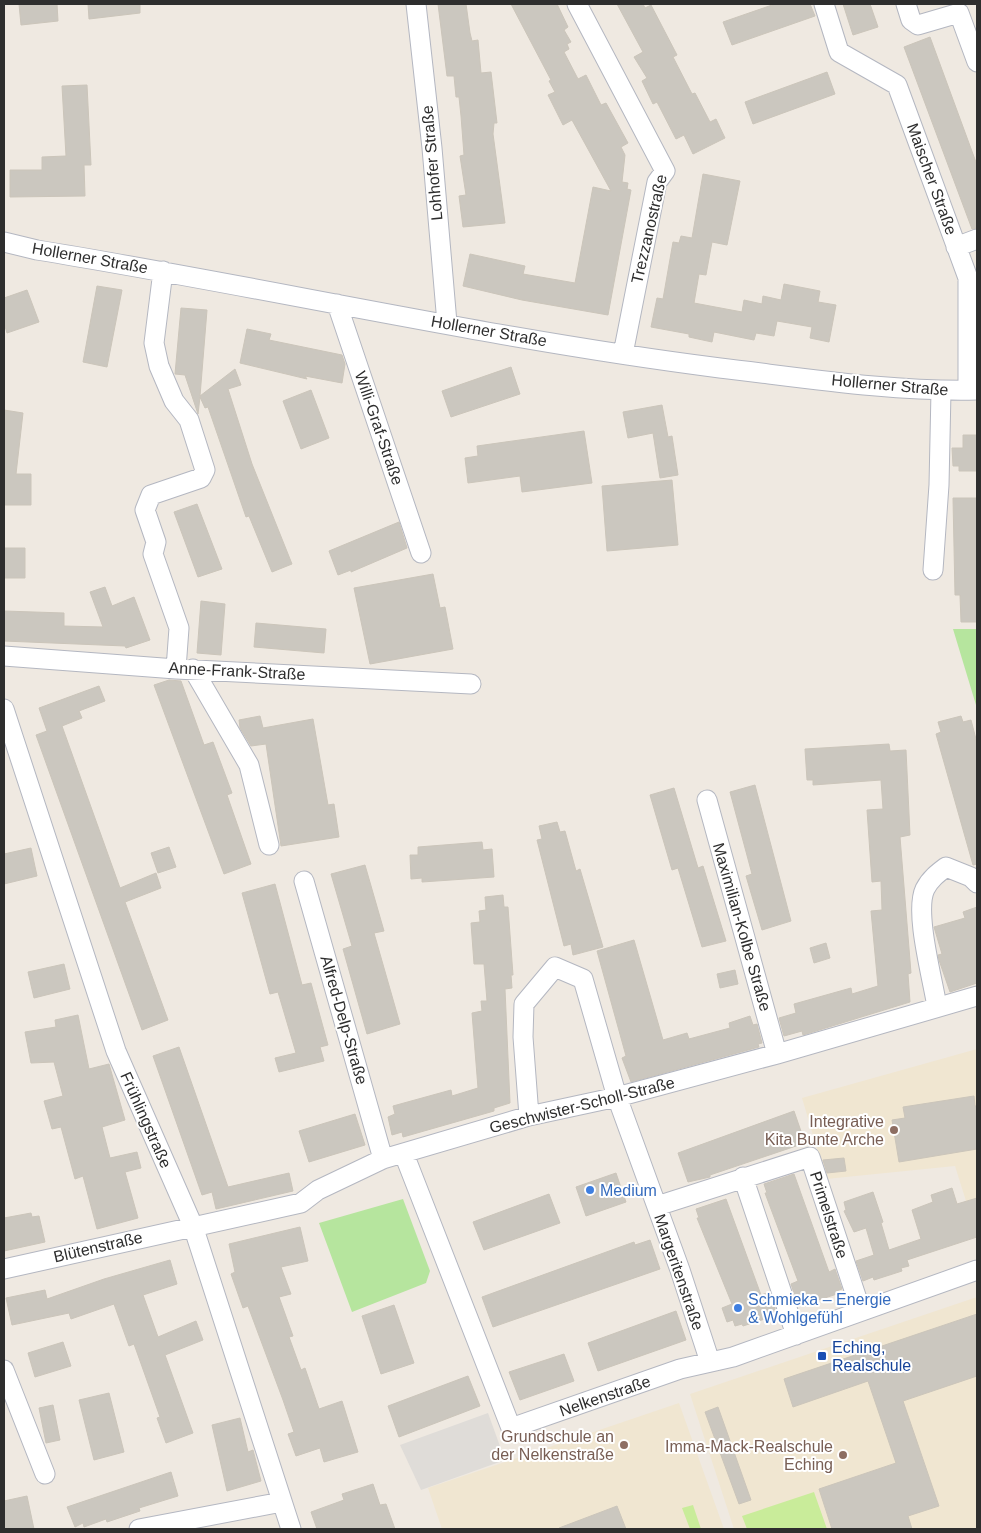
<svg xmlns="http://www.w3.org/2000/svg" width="981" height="1533" font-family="Arial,sans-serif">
<rect width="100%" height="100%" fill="#efe9e1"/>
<!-- education -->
<path fill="#f0e6d1" d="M977,1049V1236L955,1166L826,1179L802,1098Z
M977,1297V1529H734L690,1394Z
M679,1403L724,1529H442L428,1488Z"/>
<!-- green -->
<path fill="#b6e59e" d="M953,629H977V705H976Z
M403,1199L430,1271L426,1283L352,1312L319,1223Z"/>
<!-- pitch -->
<path fill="#c9ec9a" d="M814,1492L827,1529H747L742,1516Z
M693,1505L701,1529H690L682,1508Z"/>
<!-- plaza -->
<path fill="#dfdcd8" d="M488,1413L505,1460L421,1490L400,1445Z"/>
<!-- building -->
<path fill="#cbc7bf" stroke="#cbc5ba" d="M19,4H57L58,21L21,25Z
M88,4H140V13L89,19Z
M438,4H466L470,33L472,41L478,40L481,73L491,72L497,123H494L493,134L505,223L463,227L459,196L466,195L460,156L464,155L461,116L459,97H456L454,76H447Z
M511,4H557L568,27L564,30L571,42L567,44L569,49L564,52L578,79L586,75L601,105L606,103L628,143L621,147L625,155L622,182L628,183L627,189L631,190L608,315L522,300L463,286L470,254L525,266L523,274L575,283L593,187L611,191L572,120L563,125L548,95L555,92L549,81L551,80Z
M617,4H643L645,8L651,5L677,55L673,57L692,94L695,93L710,122L716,119L725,138L693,154L684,135L676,139L657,102L653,104L642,81L647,78L634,57L643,52Z
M775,4H810L815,16L732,45L723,22Z
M843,4H870L878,27L853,35Z
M930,37L977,165V228L972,229L904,47Z
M827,72L835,94L753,124L745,102Z
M87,85L91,165H84L85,196L10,197V170H42V157L66,156L62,86Z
M703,174L740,181L727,245L712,242L706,275L699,274L694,303L742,312L744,300L762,304L763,296L781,300L784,284L820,291L818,302L836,305L829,342L810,338L812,327L777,321L774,336L756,333L754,340L714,332L712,342L689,337V334L651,327L657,298L663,299L673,242L679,243L681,236L692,238Z
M97,286L122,290L107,367L83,362Z
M27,290L39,322L7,333L4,323V298Z
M181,308L207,310L200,396L235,369L241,385L228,389L252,464L292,564L272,572L249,516L246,517L208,407L205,408L200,397L198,414L185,375L175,374Z
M247,329L271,334L269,340L342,355L345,364L342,383L305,376L307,379L240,363Z
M511,367L520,394L451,417L442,391Z
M311,390L329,438L301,449L283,401Z
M662,405L668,437L672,436L678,475L660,478L653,433L628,438L623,412Z
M4,410L23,413L16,474H31V505H4Z
M584,431L592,483L522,492L520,476L468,483L465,458L478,456L477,446Z
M963,435H977V471H959V466H953L952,448H963Z
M672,480L678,545L607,551L602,486Z
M953,498H977V622H961L960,595H955Z
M197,504L222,569L198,577L174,512Z
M399,522L407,548L351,572V570L338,575L329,551Z
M4,548H25V578H4Z
M433,574L440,608L445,607L453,649L370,664L354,588Z
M105,587L112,606L134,597L150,640L126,648L125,646L4,641V611L64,613V626L103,627L90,592Z
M201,601L225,604L221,655L197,653Z
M256,623L326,629L324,653L254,647Z
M169,680L181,681L204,745L213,742L232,793L227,795L251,864L224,874L154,685Z
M99,686L105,701L79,711L82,718L62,726L120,888L156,873L161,888L125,902L168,1020L142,1030L36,735L47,731L39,708Z
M260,716L263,728L313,719L328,805L334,804L339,837L281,846L266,744L251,746L240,728L239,720Z
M961,716L963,722L971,720L977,743V864L973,865L936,734L941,732L938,722Z
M889,744L890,751L906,750L910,835L900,837L911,973L908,974L910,1002L803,1035L802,1031L784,1036L779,1018L796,1013L794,1004L851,988L852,994L878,986L871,911L882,910L881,881L872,882L867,810L883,809L881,780L813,785V780H807L805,749Z
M755,785L791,921L762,930L746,876L752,874L730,792Z
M674,788L698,868L703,866L726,941L702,947L678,868L672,870L650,795Z
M557,822L560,832L565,831L576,871L580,869L603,947L573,955L571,944L564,946L537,840L542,839L539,826Z
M482,842L483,850L492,849L494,877L422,882V878L411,879L410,855H418V847Z
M169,847L176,867L158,873L151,853Z
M31,848L37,876L4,884V854Z
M365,865L384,931L374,933L400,1024L367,1034L343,949L352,946L331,874Z
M275,884L302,985L311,983L328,1045L320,1047L324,1061L279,1072L275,1058L296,1053L278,992L270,994L242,893Z
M503,895L504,907H508L513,975H511L512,988L505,989L510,1103L494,1108V1111L403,1137L402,1132L392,1135L388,1117L395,1114L393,1106L451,1090L452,1096L478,1088L472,1013L482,1011L481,1001H487L484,964H474L471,923L480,922L479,911L486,910L485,897Z
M977,907V983L950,992L939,960L938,955L942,954L934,927L965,918L963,912Z
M634,940L663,1040L687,1033L689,1039L730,1028L729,1023L750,1016L753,1025L757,1024L762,1043L758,1044L759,1047L631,1082L622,1058L626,1056L597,951Z
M826,943L830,958L814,963L810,948Z
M64,964L70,989L34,998L28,972Z
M735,970L738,984L720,988L717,974Z
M78,1015L89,1069L109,1064L125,1120L102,1127L110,1158L137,1152L141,1168L125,1172L138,1218L97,1229L83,1176L75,1179L61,1127L52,1129L44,1101L63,1096L54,1062L31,1063L25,1032L56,1027L55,1020Z
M179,1047L228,1187L289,1173L293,1191L216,1209L212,1192L202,1195L153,1056Z
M974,1096L975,1106H977V1149L899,1162L892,1120L905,1118L903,1107Z
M794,1111L805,1143L710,1175V1177L688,1182L678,1153Z
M355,1114L365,1145L309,1162L299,1131Z
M844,1158L846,1171L827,1173L823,1160Z
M616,1173L626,1202L586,1216L576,1187Z
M794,1174L829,1272L835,1269L842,1289L836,1291L837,1294L809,1303L808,1300L802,1302L800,1297L796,1299L791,1284L798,1281L765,1193H767L764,1184Z
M952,1188L957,1204L977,1198V1237L907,1260L909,1266L901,1268L902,1271L874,1280L873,1277L863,1281L856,1261L874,1255L866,1228L854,1232L844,1211L846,1210L844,1202L873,1192L883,1222L881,1223L889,1250L921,1239L912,1210L933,1202L931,1195Z
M549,1194L560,1223L484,1250L473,1222Z
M726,1199L761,1295L770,1292L776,1312L770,1315L771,1317L743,1326L742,1324L735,1326L733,1320L727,1322L722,1308L732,1304L697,1218H699L696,1209Z
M31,1213L32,1217L39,1216L45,1242L4,1251V1218Z
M300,1227L308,1261L281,1267L291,1294L279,1297L293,1336L289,1337L301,1370L305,1368L319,1409L342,1401L358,1452L324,1462L320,1448L296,1456L288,1434L294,1432L283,1400L248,1306L243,1308L231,1274L235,1272L229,1244Z
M650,1240L660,1269L493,1327L482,1297L634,1242L635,1245Z
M170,1260L177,1284L143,1295L158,1337L196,1321L203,1340L165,1355L193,1433L166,1443L157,1418L160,1417L134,1344L129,1346L114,1304L71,1319L69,1313L12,1325L6,1298L45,1290L47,1299L104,1279Z
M394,1305L414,1363L381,1374L362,1316Z
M676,1311L686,1340L598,1371L588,1343Z
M977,1314V1376L903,1401L939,1506L908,1516L912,1529H832L819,1489L896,1463L868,1381L793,1407L784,1379Z
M63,1342L71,1366L35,1377L28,1353Z
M564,1354L574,1381L520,1400L509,1372Z
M468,1376L480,1406L399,1437L388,1406Z
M109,1393L124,1452L94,1460L79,1400Z
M53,1405L60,1440L46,1443L39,1408Z
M718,1407L751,1500L739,1504L705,1412Z
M240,1418L248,1452L253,1450L261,1481L227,1491L212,1425Z
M171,1472L178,1496L139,1508L140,1511L107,1522L106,1519L84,1527L83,1523L75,1527L67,1507Z
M373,1484L380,1505L386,1504L395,1529H317L311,1512L344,1500L342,1494Z
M27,1496L34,1529H4V1501Z
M617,1506L626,1529H559V1528Z"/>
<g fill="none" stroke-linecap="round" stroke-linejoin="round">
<!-- minor casing -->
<g stroke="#b4b7c1" stroke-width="21">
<path id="minor" d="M416,4L432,148L447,323
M577,4L665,171L657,182L623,354
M824,4L839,52L897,85L968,278V390
M906,4L911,20L918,25L959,13L977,62
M4,242L37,250C265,287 491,339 720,368C805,378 892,392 977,390
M956,247L977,239
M163,271L154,343L159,366L174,401L189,420L205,470L201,478L151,495L145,510L156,542L153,554L179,628L176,669
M337,304L421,553
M933,570L939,485L941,391
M4,656L176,669L471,684
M193,669L249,765L269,845
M4,709L116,1051L193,1226L291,1529
M707,800L777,1054
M304,881L383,1159
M937,1007C933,980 914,912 925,889C930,879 938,873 946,867L971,877L977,883
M529,1116L523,1037L524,1004L555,967L583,979L617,1097L680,1270L710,1362
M404,1154L511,1428L680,1369L733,1357L977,1270
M743,1177L796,1335
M657,1206L810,1157L861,1311
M4,1269L301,1203L318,1190L383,1159L529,1116L617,1097L777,1054L977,996
M4,1370L45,1474
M139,1529L282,1502"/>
</g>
<!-- minor -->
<use href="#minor" stroke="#fff" stroke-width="19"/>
</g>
<!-- markers -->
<g fill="#8d6e63" stroke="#fff" stroke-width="2">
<circle cx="894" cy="1130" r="5"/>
<circle cx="624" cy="1445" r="5"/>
<circle cx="843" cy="1455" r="5"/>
</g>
<g fill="#3f7fe0" stroke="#fff" stroke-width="2">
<circle cx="590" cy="1190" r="5"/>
<circle cx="738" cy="1308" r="5"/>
</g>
<rect fill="#1a4fb4" stroke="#fff" stroke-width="2" x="817" y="1351" width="10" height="10" rx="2.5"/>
<g text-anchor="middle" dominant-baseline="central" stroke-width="4" stroke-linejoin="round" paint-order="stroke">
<!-- street labels -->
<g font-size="16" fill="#2e2e2e" stroke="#fff">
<text transform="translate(432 163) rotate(-95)">Lohhofer Straße</text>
<text transform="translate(932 179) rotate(70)">Maischer Straße</text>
<text transform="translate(649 229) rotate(-77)">Trezzanostraße</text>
<text transform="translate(90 258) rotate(10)">Hollerner Straße</text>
<text transform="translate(489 331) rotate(10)">Hollerner Straße</text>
<text transform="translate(890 385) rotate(5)">Hollerner Straße</text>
<text transform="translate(379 428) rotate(71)">Willi-Graf-Straße</text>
<text transform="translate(237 671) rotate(3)">Anne-Frank-Straße</text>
<text transform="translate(742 927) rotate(74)">Maximilian-Kolbe Straße</text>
<text transform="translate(344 1020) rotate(74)">Alfred-Delp-Straße</text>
<text transform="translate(582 1105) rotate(-14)">Geschwister-Scholl-Straße</text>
<text transform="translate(146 1120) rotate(66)">Frühlingstraße</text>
<text transform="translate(829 1215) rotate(72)">Primelstraße</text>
<text transform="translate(98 1247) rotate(-13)">Blütenstraße</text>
<text transform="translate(679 1272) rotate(71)">Margeritenstraße</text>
<text transform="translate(605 1396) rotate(-19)">Nelkenstraße</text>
</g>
<!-- education labels -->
<g font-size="16" fill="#785e54" stroke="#fff" text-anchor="end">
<text x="884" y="1121">Integrative<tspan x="884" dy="18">Kita Bunte Arche</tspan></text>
<text x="614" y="1436">Grundschule an<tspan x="614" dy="18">der Nelkenstraße</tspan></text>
<text x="833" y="1446">Imma-Mack-Realschule<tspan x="833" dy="18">Eching</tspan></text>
</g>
<!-- shop labels -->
<g font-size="16" fill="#366cbe" stroke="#fff" text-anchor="start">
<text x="600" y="1190">Medium</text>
<text x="748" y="1299">Schmieka – Energie<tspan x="748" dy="18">&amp; Wohlgefühl</tspan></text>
</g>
<!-- transit labels -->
<g font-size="16" fill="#164399" stroke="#fff" text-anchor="start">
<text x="832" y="1347">Eching,<tspan x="832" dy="18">Realschule</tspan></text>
</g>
</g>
<!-- border -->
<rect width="981" height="1533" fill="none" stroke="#2e2e2e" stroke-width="10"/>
</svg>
